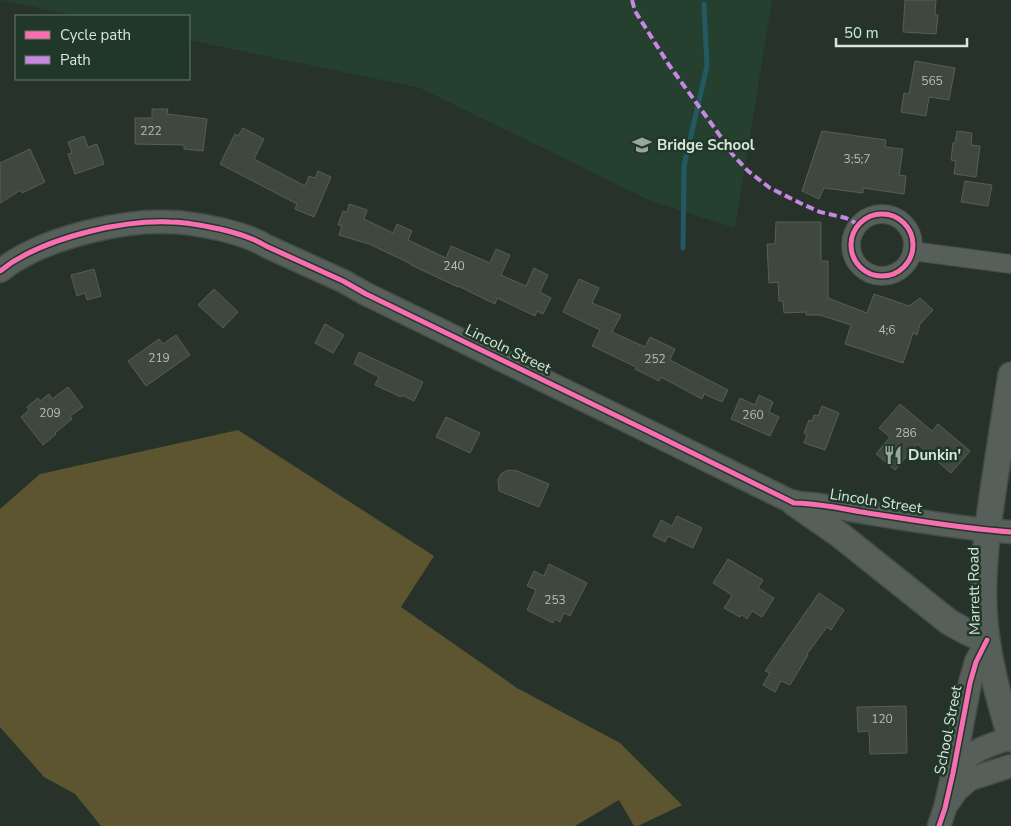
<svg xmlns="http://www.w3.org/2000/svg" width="1011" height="826" font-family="'Nunito Sans',sans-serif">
<rect width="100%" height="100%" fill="#26322a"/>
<!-- built -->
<path fill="#25402e" d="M0,0H772L735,228L651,201L420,88L189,40V16H77Z"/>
<!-- forest -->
<path fill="#5c552f" d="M238,430L434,556L401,607L517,688L620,743L682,805L638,826H634L619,800L575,826H101L75,794L44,777L0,727V509L40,474Z"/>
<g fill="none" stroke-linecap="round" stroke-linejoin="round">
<!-- stream -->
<path stroke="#225962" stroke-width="5" d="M683,248L684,166L707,66L704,4"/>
</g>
<!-- building -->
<path fill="#40483e" stroke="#565e55" d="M905,0H936L935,15H938L936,34L903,32Z
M915,61L955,68L949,100L929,97L926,116L901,112L904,93L909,94Z
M152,109H168L167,114L207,119L203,151L184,149V145L135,144V118H152Z
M243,128L264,139L254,159L305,186L309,176L315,178L318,171L331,177L314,217L295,209L297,204L220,164L235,134L238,136Z
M822,131L886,140L885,147L903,149L899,175L906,176L904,194L863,188V193L824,188L819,199L802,191Z
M957,131L972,133L971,145L980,146L976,177L954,174L956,161L951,160L953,143H955Z
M84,136L88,147L97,144L104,164L75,174L68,154L72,153L68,142Z
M30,149L45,182L22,193L21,190L0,203V163Z
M965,181L992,185L988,206L961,202Z
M349,204L367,210L364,219L393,233L397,224L412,231L408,240L446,258L451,246L490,263L496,249L510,255L501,275L526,286L534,268L548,275L540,292L551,298L543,314L537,311L535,316L497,298L495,304L458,286V287L411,265V264L369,244L339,235L342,226L338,225L343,211L347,212Z
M776,222H821V261H828V298L867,313L874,294L909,306L920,298L933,310L920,324L917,335L913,333L903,363L845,344L851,325L820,315H806V312L784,313L783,301H779L778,282L769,283L767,244H775Z
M94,269L101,296L87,300L85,293L77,296L71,275Z
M579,279L599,288L592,303L621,315L612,332L645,347L650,337L675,349L670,360L728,390L722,402L704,394L702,399L661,377L659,381L635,369L636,367L592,346L600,330L563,312Z
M214,289L238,312L223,328L198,305Z
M325,324L344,335L333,353L315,343Z
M176,335L190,355L146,386L128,361L159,339L163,344Z
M359,352L423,382L414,401L402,395L401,397L375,385L379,377L354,364Z
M68,387L83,407L70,416L72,419L55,433L56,434L43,445L21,417L29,410L27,407L38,398L40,401L49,394L52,399Z
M759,395L773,402L769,412L779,417L770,436L731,419L740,398L755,405Z
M900,404L932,431L938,424L970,451L951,473L917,444L895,470L876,454L890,437L879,428Z
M822,406L839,413L825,450L804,443L807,435L804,433L809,420L812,421L814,415L818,416Z
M446,417L480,433L470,453L436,437Z
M508,470L517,471L549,484L539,507L499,491L498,480L501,474Z
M677,516L702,528L693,548L668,536L665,542L653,536L661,520L672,526Z
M728,559L763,580L758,588L774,598L762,617L752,611L747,619L742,615L740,617L724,608L732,595L713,583Z
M549,564L587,583L570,616L564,613L560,622L555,619L553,623L527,610L536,590L527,586L534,571L544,576Z
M819,593L844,610L831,630L827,627L807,654L808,655L790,685L781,681L775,692L763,685L770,673L765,671Z
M906,706L907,753L870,754L869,731L858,732L857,707Z"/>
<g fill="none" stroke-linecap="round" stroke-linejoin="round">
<!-- minor casing -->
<g stroke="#434e47" stroke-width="20">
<path id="minor" d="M851 245a31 31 0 1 1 62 0a31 31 0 1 1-62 0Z
M912,251L1011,264"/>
</g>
<!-- tertiary casing -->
<g stroke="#434e47" stroke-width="25">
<path id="tertiary" d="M0,271C5,268 10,263 16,260C56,236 123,220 170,222C187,222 204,226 220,229C235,233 252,237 266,246L343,281L366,294L656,435L794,503C821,503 847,510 874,514C919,521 965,529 1011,532
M953,773C970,750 984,747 1011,738
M948,803L957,790L970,779L1011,766
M939,826L945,808L953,773L970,683L976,662L987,640"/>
</g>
<!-- secondary casing -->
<g stroke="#434e47" stroke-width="28">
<path id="secondary" d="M1011,375C1005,411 1000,447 994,484C988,525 982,567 984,609C986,653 998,696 1011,739
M794,503L840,535L949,622L969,633L987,640"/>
</g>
<!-- minor -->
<use href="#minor" stroke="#565f59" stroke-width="18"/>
<!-- tertiary -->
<use href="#tertiary" stroke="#565f59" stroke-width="22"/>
<!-- secondary -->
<use href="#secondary" stroke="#565f59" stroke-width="25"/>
<!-- quiet -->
<path stroke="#c787e3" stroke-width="4" stroke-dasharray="8 4" stroke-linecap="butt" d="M632,0L635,11L669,65L721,137L732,154L748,171L770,188L800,203L820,212L846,218L859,225"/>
<!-- cycleway casing -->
<g stroke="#213728" stroke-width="8">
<path id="cycleway" d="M851 245a31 31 0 1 1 62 0a31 31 0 1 1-62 0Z
M0,271C5,268 10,263 16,260C56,236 123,220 170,222C187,222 204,226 220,229C235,233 252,237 266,246L343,281L366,294L656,435L794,503C821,503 847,510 874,514C919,521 965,529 1011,532
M939,826L945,808L953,773L970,683L976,662L987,640"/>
</g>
<!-- cycleway -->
<use href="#cycleway" stroke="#f96db3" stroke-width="5"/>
</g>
<!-- icons -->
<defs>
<g id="school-bare" transform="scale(1.5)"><path d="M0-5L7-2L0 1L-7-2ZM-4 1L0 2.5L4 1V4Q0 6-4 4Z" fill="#9aa79e" stroke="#213728" stroke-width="2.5" paint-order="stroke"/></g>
<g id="restaurant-bare" transform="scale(1.5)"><path d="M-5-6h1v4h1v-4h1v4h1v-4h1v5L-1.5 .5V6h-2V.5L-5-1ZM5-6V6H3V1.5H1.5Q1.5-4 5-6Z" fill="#9aa79e" stroke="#213728" stroke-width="2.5" paint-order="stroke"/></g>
</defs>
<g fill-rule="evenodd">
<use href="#school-bare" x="642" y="145"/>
<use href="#restaurant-bare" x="893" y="455"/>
</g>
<g text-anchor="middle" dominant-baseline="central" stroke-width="5" stroke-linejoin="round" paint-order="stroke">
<!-- number labels -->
<g font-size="12" fill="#b2beb4">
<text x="932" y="81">565</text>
<text x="151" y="131">222</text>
<text x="857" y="159">3;5;7</text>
<text x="454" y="266">240</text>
<text x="887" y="330">4;6</text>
<text x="159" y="358">219</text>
<text x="655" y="359">252</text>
<text x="50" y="413">209</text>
<text x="753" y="415">260</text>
<text x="906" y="433">286</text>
<text x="555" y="600">253</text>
<text x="882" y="719">120</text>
</g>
<!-- poi labels -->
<g font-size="15" font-weight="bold" fill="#d8e6dc" stroke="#213728" text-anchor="start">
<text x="657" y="145">Bridge School</text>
<text x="908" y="455">Dunkin'</text>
</g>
<!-- street labels -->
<g font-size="15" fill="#d8e6dc" stroke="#213728">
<text transform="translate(508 349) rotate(26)">Lincoln Street</text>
<text transform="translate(876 501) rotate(9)">Lincoln Street</text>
<text transform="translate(974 591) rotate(-91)">Marrett Road</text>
<text transform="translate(948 730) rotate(-79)">School Street</text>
</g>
</g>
<!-- legend -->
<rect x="15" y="15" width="175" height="65" fill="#213728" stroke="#6a7d70"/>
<rect x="25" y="31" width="25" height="8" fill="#f96db3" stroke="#6a7d70"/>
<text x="60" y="40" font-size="15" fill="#d8e6dc">Cycle path</text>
<rect x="25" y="56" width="25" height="8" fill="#c787e3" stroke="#6a7d70"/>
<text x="60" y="65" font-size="15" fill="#d8e6dc">Path</text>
<!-- scale -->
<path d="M836 38v8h131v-8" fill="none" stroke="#d8e6dc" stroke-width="2.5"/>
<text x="844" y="38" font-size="15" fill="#d8e6dc" stroke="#213728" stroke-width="4" paint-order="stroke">50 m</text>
</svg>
